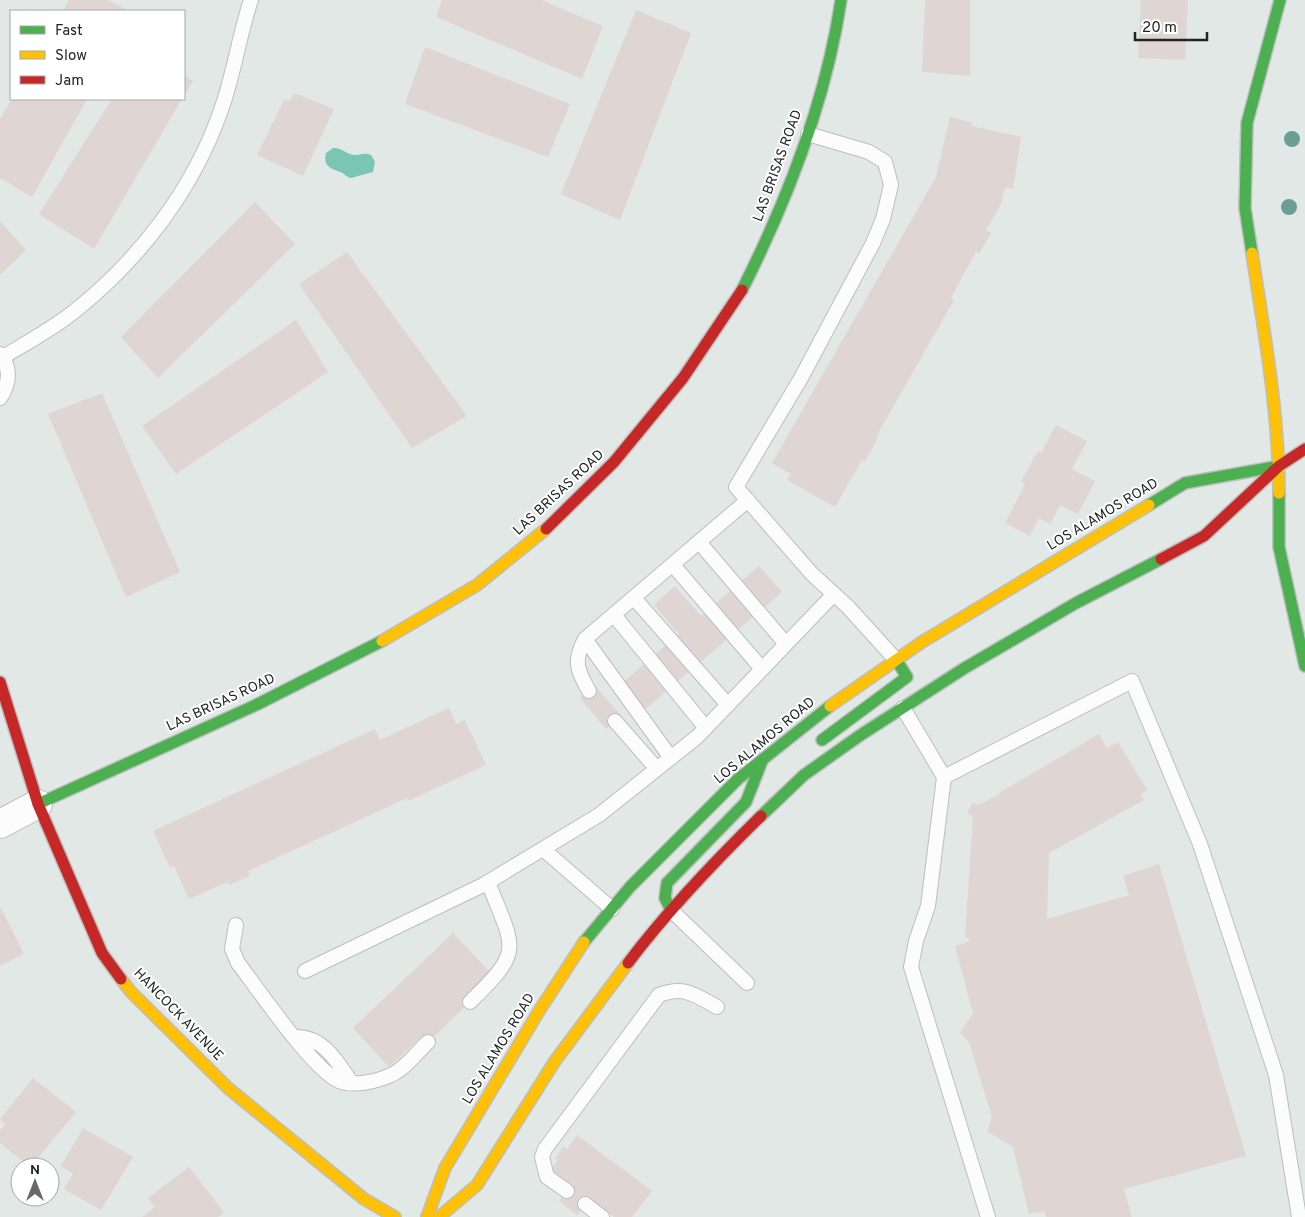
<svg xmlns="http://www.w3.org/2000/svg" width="1305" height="1217" font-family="Overpass,sans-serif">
<rect width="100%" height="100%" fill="#e2e8e6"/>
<!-- water -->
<path fill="#7ac5b3" d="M333,148C341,147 346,154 354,155C361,155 364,152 371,155L375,162L373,172L351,178C346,177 344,173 340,172C330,168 323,166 326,153Z"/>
<!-- building -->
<path fill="#dfd5d2" d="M69,0H108L129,11H63Z
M442,0H541L603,26L582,79L436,17Z
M925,0H970V76L922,72Z
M1141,0H1188L1185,60L1138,58Z
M636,10L691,33L620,220L561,194Z
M425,47L570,104L548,157L405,104Z
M184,75L193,81L184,96Z
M294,93L334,109L303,176L257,155L284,100L290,101Z
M12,99H87L32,197L0,178V119Z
M112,99H182L94,249L39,214Z
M950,117L972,123V126L1021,137L1013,189L1005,187L1001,204L986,230L991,233L979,254L976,252L951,298L954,300L876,437L878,438L865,461L862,460L835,507L787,480L791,474L772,463L936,177Z
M255,202L295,244L158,378L121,337Z
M0,221L26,250L0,275Z
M347,252L467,416L412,448L299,284Z
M296,320L328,372L176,474L142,426Z
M102,393L180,572L126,597L48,414Z
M1056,425L1087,441L1072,469L1095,481L1078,514L1060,505L1050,524L1039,518L1030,536L1005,523L1025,484L1021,482L1038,451L1041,453Z
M759,566L782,592L642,712L619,686L679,634L654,605L675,586L701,616Z
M595,686L621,715L606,729L580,698Z
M449,708L456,724L465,720L486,765L408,801L407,798L248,871L250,876L229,885L228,882L189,899L174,866L170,868L153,831L375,729L380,740Z
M1099,734L1107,748L1118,742L1147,790L1141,794L1144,800L1049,853L1047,919L1129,895L1123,876L1159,864L1246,1156L1124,1189L1132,1217H1046L1044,1211L1029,1214L1013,1147L987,1131L992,1117L969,1042L960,1033L973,1013L955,946L969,942V938L965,937L973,816L967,813L973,802L978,805L1000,794L999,793Z
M1,908L24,954L0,966V909Z
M453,933L491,973L470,1002L428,1042L422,1036L389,1067L353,1028Z
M33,1078L76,1112L30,1167L0,1143V1130L5,1124L0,1119Z
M83,1128L133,1157L101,1210L64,1189L73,1174L61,1166Z
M577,1135L652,1191L632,1217H614L589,1199L577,1215L559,1201L571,1185L551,1170L558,1160L555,1158L563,1147L567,1149Z
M189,1167L224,1212L218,1217H142L155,1207L148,1198Z"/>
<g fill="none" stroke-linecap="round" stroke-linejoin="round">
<!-- lane casing -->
<g stroke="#bbbfbe" stroke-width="16">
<path id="lane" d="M808,134L869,152L885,162L891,185L883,219L873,243L801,378L736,487L812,574L848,607L897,661
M0,354C11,367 10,384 0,398
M3,357C28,342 54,328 76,310C141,258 194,188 221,110C234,74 239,36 251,0
M699,542L786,644
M673,565L762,669
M634,598L728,705
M614,615L706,728
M585,639C573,661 577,670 589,691
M903,708L944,777
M615,721L657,769
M671,758L585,639L748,500
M543,849L612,909
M671,910L747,983
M236,925L232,949L238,963C258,989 312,1069 339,1081C353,1087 378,1081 391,1075C405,1069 417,1052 428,1042
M305,971L483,885L599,815L697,737L834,594
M470,1002C525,949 514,949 488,882
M294,1037C322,1035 337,1061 351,1082
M567,1191L547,1177L542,1157L545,1149L659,995C684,985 695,995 717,1007
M585,1204L602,1217
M988,1217L911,967L916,941L928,906L944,777L1132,681L1200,844L1276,1075L1299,1217"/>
</g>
<!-- street casing -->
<g stroke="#bbbfbe" stroke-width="30">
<path id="street" d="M0,824L38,804"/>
</g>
<!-- fast casing -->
<g stroke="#bbbfbe" stroke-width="14">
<path id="fast" d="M1252,253L1245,208L1247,123L1280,0
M742,290C788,199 826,101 841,0
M1279,493V547L1305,666
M1149,505L1185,483L1279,466
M822,740L907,677L897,661
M38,804L256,705L382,641
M761,816L804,775L862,734L963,669L1076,603L1161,559
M671,910L665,898L667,883L746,802L762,761
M584,942L630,887L738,779L830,706"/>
</g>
<!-- slow casing -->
<g stroke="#bbbfbe" stroke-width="14">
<path id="slow" d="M1252,253C1264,332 1279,412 1279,493
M382,641L477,585L546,529
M830,706L922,642L1149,505
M121,979L131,992L228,1088L364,1199L395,1217
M427,1217L445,1168L539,1011L584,942
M439,1217L477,1185L555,1061L628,963"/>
</g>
<!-- jam casing -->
<g stroke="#bbbfbe" stroke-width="14">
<path id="jam" d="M546,529L614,462L683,378L742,290
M1161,559L1204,536L1279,466L1305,449
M0,682L38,804L102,953L121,979
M628,963C668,910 714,862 761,816"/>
</g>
<!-- lane -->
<use href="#lane" stroke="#fbfcfb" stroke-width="14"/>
<!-- street -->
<use href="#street" stroke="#fbfcfb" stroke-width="28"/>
<!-- fast -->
<use href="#fast" stroke="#4caf50" stroke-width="11"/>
<!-- slow -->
<use href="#slow" stroke="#ffc107" stroke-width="11"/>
<!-- jam -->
<use href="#jam" stroke="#c62828" stroke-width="11"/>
</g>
<!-- trees -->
<g fill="#6a9d94">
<circle cx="1292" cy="139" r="8"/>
<circle cx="1289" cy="207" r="8"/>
</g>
<g text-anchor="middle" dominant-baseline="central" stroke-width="4" stroke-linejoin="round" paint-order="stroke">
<!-- street labels -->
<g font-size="14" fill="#212524" stroke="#fff">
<text transform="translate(778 166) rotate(-70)">LAS BRISAS ROAD</text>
<text transform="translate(559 493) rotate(-43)">LAS BRISAS ROAD</text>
<text transform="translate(1103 515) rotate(-31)">LOS ALAMOS ROAD</text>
<text transform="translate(221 703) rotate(-25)">LAS BRISAS ROAD</text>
<text transform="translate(765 741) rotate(-40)">LOS ALAMOS ROAD</text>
<text transform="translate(178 1015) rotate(46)">HANCOCK AVENUE</text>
<text transform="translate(499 1049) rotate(-59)">LOS ALAMOS ROAD</text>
</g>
</g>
<!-- legend -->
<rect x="10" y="10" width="175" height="90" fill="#ffffff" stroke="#a6a8a7"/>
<rect x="20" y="26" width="25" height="8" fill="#4caf50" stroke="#a6a8a7"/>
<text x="55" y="35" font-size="15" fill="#212524">Fast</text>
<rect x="20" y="51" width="25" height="8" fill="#ffc107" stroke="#a6a8a7"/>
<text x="55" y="60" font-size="15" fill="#212524">Slow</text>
<rect x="20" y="76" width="25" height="8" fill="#c62828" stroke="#a6a8a7"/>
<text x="55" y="85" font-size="15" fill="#212524">Jam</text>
<!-- north arrow -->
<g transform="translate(35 1182)"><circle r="24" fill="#ffffff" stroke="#a6a8a7"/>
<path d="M0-4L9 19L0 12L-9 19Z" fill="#656968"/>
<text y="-8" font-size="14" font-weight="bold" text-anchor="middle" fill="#212524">N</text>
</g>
<!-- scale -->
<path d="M1135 32v8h72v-8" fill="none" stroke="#212524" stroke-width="2.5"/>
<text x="1142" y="32" font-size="15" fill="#212524" stroke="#ffffff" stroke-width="4" paint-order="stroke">20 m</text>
</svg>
